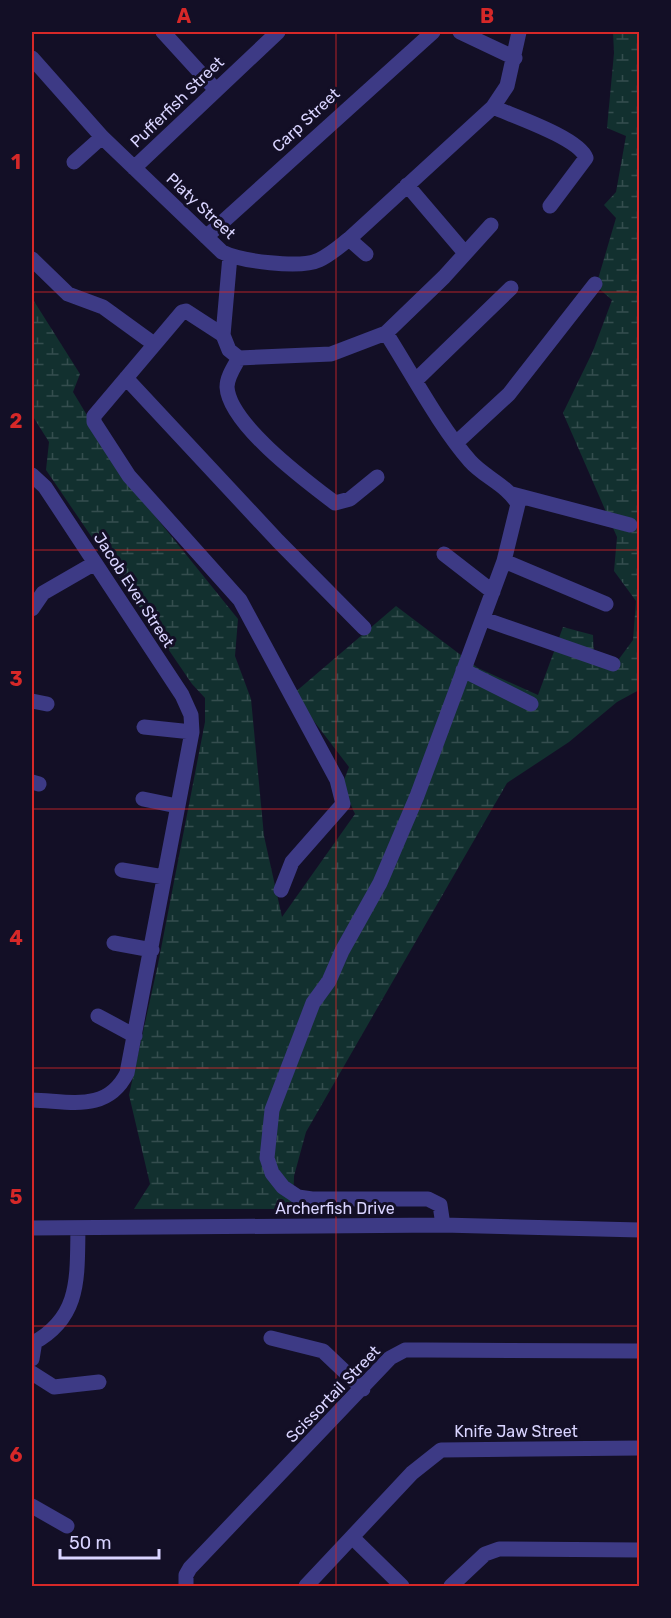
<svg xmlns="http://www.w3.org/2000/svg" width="671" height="1618" font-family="Rubik,sans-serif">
<defs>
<pattern id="wetland-marsh" width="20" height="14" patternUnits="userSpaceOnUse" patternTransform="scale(1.5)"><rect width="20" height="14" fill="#12302f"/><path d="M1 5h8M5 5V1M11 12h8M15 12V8" fill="none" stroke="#344d4e"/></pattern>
</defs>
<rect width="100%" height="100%" fill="#130f26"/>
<!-- wetland -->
<path fill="url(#wetland-marsh)" d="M613,32H639L640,377L637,465L640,468L639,690L617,702L569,742L507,783L306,1132L294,1176L293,1209H134L150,1184L129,1095L158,964L205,722V698L192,684L46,470L49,442L32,415V298L80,374L73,392L126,480L238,619L235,656L251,699L264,836L282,917L355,814L342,785L349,767L293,694L396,606L478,668L538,695L563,627L593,635L594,658L616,663L633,640L636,601L614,571L617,537L563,413L593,351L612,300L596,286L616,218L604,205L616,192L626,136L607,128L614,53Z"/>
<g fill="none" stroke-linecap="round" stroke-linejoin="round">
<!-- minor -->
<path stroke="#3d3a85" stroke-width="15" d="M163,32L215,89
M460,32L515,58
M32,58L102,137L222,252C240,261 300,269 319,260C330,255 340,246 349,239L493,107L507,86L519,32
M493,107C513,116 579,138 586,158L550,206
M74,162L102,137
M134,168L278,32
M407,185L465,253
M206,237L433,32
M349,239L366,254
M230,256L223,335L229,350L239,358L331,354L386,333L444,277L491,225
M32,259L68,294L103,307L154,344
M386,333C411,372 440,427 470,461C484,477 507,485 518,504L504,561L417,796L380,883L342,951L329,981L313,1003L272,1110L267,1158L272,1173L283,1187L298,1197L312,1199H428L440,1205L443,1225
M223,335L186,311L182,312L94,416V422L129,476L240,600L337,780L343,804L292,862L281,890
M239,358C234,367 227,377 227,387C229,424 306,481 335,503L350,499L377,477
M126,378L278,541L364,628
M416,380L511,288
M456,443L509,394L595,284
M32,475L45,487L182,695L191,715L192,732L127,1073C107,1113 70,1101 32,1100
M512,494L630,525
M444,554L493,592
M504,561L606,604
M32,609L43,593L95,563
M484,619L613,664
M463,670L531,704
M32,701L47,704
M144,727L192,732
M32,782L39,784
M143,799L177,806
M122,870L164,877
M114,943L152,950
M98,1016L135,1036
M32,1228L443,1225L640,1230
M271,1338L323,1351L363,1389
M32,1341L34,1347L32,1359
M33,1343C81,1317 77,1277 78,1228
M32,1373L54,1387L99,1382
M32,1506L67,1526
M353,1538L402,1586
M186,1586V1575L190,1568L390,1358L405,1350H426L640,1351
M306,1586L412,1473L441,1450L640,1448
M451,1586L485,1554L499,1549L640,1550"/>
</g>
<!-- grid -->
<path fill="none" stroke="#d62828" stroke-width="1.5" stroke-opacity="0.55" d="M336,32V1586M32,292H640M32,550H640M32,809H640M32,1068H640M32,1326H640"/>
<g text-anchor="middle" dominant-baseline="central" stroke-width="6" stroke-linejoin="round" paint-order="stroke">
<!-- street labels -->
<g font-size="16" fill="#d9d4ff" stroke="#130f26">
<text transform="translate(177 102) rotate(-44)">Pufferfish Street</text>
<text transform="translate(306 120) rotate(-43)">Carp Street</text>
<text transform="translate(201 206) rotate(43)">Platy Street</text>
<text transform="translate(134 590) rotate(57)">Jacob Ever Street</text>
<text x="335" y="1208">Archerfish Drive</text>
<text transform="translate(333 1394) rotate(-46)">Scissortail Street</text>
<text x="516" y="1431">Knife Jaw Street</text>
</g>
</g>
<!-- border -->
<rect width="671" height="1618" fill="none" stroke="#130f26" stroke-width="66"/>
<!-- scale -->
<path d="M60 1549v9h99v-9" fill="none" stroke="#d9d4ff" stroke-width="3"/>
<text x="69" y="1549" font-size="18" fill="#d9d4ff" stroke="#130f26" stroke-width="4.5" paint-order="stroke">50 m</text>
<rect x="33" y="33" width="605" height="1552" fill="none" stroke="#d62828" stroke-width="2"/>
<g font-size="20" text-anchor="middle" font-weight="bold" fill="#d62828">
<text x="184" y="23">A</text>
<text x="487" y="23">B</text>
<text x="16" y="169">1</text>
<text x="16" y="428">2</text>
<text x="16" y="686">3</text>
<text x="16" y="945">4</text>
<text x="16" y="1204">5</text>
<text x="16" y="1462">6</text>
</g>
</svg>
